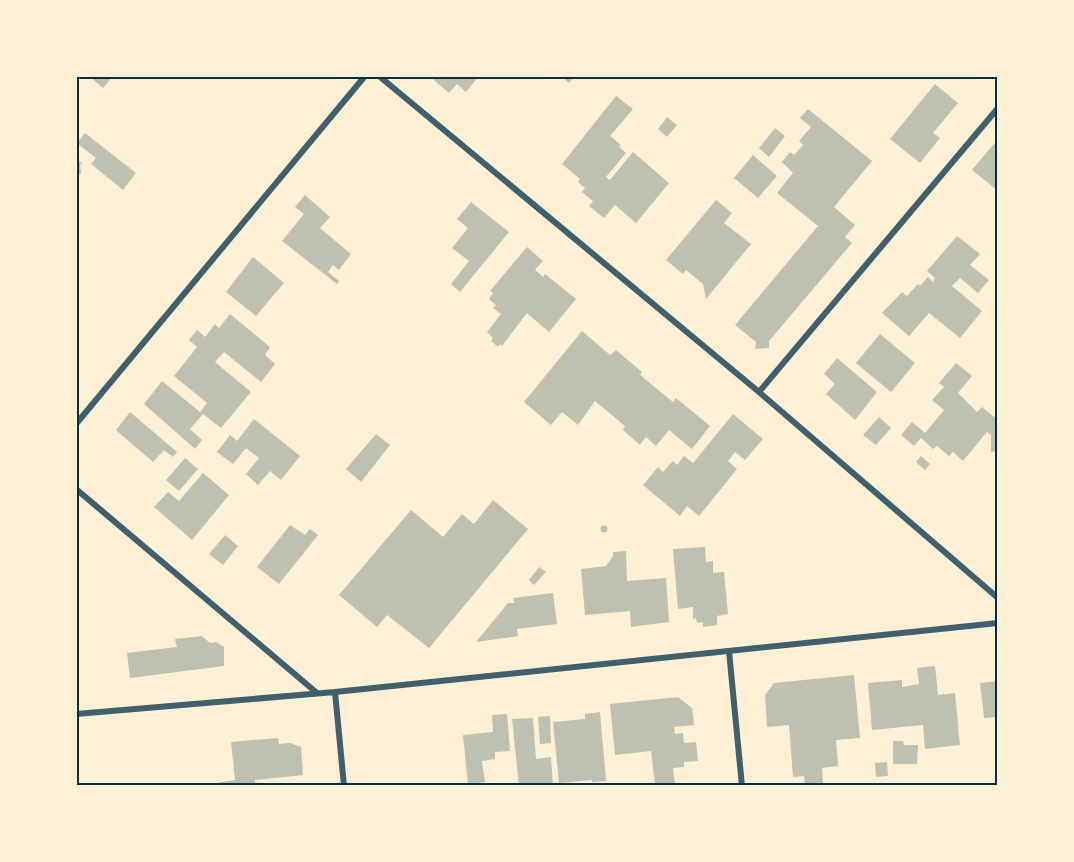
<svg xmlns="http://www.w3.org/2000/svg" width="1074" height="862" font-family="'Times New Roman',serif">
<rect width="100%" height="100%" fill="#fdf0d5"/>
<!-- building -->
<path fill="#bec0b2" d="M89,76H113L103,88Z
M429,76H479L466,92L457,84L449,93Z
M561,76H574L569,83Z
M935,84L958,103L933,133L940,138L920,163L890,139Z
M616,96L633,109L610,136L621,145L619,147L626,153L606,177L610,180L633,152L669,183L636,223L615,205L604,218L589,206L593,201L582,192L585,188L578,182L580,179L562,164Z
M808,109L872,161L834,207L855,225L845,237L852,243L769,341V348L755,349L756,342L735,325L818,226L777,193L793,173L782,162L790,152L794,155L803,145L799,141L811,127L800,118Z
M667,117L677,125L667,137L658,129Z
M775,128L785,136L769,157L759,148Z
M85,133L136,173L123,190L91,164L96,158L77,143Z
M998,139V191L972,170Z
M753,155L777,176L758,198L734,178Z
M76,159L82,163L80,165L81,173L76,178Z
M305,195L330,217L320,228L351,254L339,270L333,265L328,272L339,281L337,284L282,241L304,214L295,207Z
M716,200L732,213L724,223L751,244L706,299L703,284L686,270L683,274L666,260Z
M471,202L509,232L460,292L451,284L469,261L452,248L468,228L457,219Z
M957,236L980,254L970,265L989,280L978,293L960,278L952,286L982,311L960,338L929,313L909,336L882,313L902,292L907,296L918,284L920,286L928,277L933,282L935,278L927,271Z
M527,247L543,261L535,270L543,277L545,274L576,299L549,332L527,313L502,346L500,344L498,347L491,341L493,338L487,332L501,314L493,308L496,305L489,299L493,293L490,291Z
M253,257L284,283L256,316L226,292Z
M230,314L270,347L265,355L275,364L261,382L224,352L215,362L251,392L221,428L203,414L190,429L202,440L195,449L144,404L162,381L200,412L207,403L174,376L197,347L189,340L197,330L205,337L215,324L219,328Z
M582,331L610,355L616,350L642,372L640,375L673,402L676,398L710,426L692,449L669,430L656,446L646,437L640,445L623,430L625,426L595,401L578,425L562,412L551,425L524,402Z
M880,334L915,363L891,392L856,363Z
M837,358L877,392L855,420L826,394L835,384L824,374Z
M956,363L972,376L958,393L977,412L982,407L998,420V451L991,452V435L987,432L963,461L953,452L949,456L937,446L933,449L921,438L914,446L901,435L912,422L925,433L944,410L932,400L944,387L939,383Z
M130,412L177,452L173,457L164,450L153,462L116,430Z
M733,414L763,439L745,460L735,452L728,461L737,469L699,516L687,506L680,516L643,485L658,467L663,472L673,461L677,465L684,456L693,463Z
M879,417L891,428L876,445L863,435Z
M254,419L300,456L281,480L270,471L258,485L246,474L259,458L246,448L233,464L217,452L230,435L237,441Z
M376,434L390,445L361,482L346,469Z
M921,456L930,464L925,470L916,462Z
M185,458L198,469L179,491L166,480Z
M203,473L229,495L192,540L154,507L168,492L179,501Z
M493,500L528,529L429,648L387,615L377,627L339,595L411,510L443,537L462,514L474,524Z
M290,525L305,535L310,529L318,535L279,584L257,567Z
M600.5 529a3.5 3.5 0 1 1 7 0a3.5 3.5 0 1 1-7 0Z
M225,535L238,546L223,565L209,554Z
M705,547L706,562L713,561V573L724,572L728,614L717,616V625L703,627V622L697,623L696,618L693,619V607L678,609L673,549Z
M626,551L627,581L666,578L669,622L631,627L630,611L585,615L581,569L606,566L613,556V552Z
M539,567L546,572L534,585L529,580Z
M553,593L557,624L517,629L518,636L476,642L508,603H514L513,598Z
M202,636L210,643L216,642L224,647V666L130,678L127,653L177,647L175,639Z
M935,666L938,695L955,693L960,745L925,749L923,725L872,730L868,683L902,680V687L919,684L917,668Z
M854,675L860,738L836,740L838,766L822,768L823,786H805L804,776L793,777L789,725L767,727L765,695L774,683Z
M998,681V717L984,718L980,683Z
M678,697L692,708L694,725L674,727L675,734L683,733L684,743L696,742L698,761L684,762V767L673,768L675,784L655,785L651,751L615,755L610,704Z
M600,712L606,781L592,782V780L559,783L553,722L585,719V714Z
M507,714L510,751L495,752V759L482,761L485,782L468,784L463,735L493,732L492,715Z
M550,716L551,743L540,744L538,717Z
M533,718L536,759L551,757L553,786H519L512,719Z
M278,738L279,744L290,743L301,747L303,775L255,780L256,786H217V783L235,780L231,742Z
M893,741H903L904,745H918L917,764H893Z
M887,762L888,776L876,777L875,763Z"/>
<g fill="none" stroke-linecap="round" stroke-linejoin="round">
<!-- minor -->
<path stroke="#3f606c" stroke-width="6" d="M379,76L759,392L998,598
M759,392L998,108
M76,424L365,76
M76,489L317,693
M729,651L742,786
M335,692L344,786
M76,714L335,692L998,623"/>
</g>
<!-- border -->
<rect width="1074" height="862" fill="none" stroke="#fdf0d5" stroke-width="156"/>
<rect x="78" y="78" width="918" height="706" fill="none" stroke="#003049" stroke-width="2"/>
</svg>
